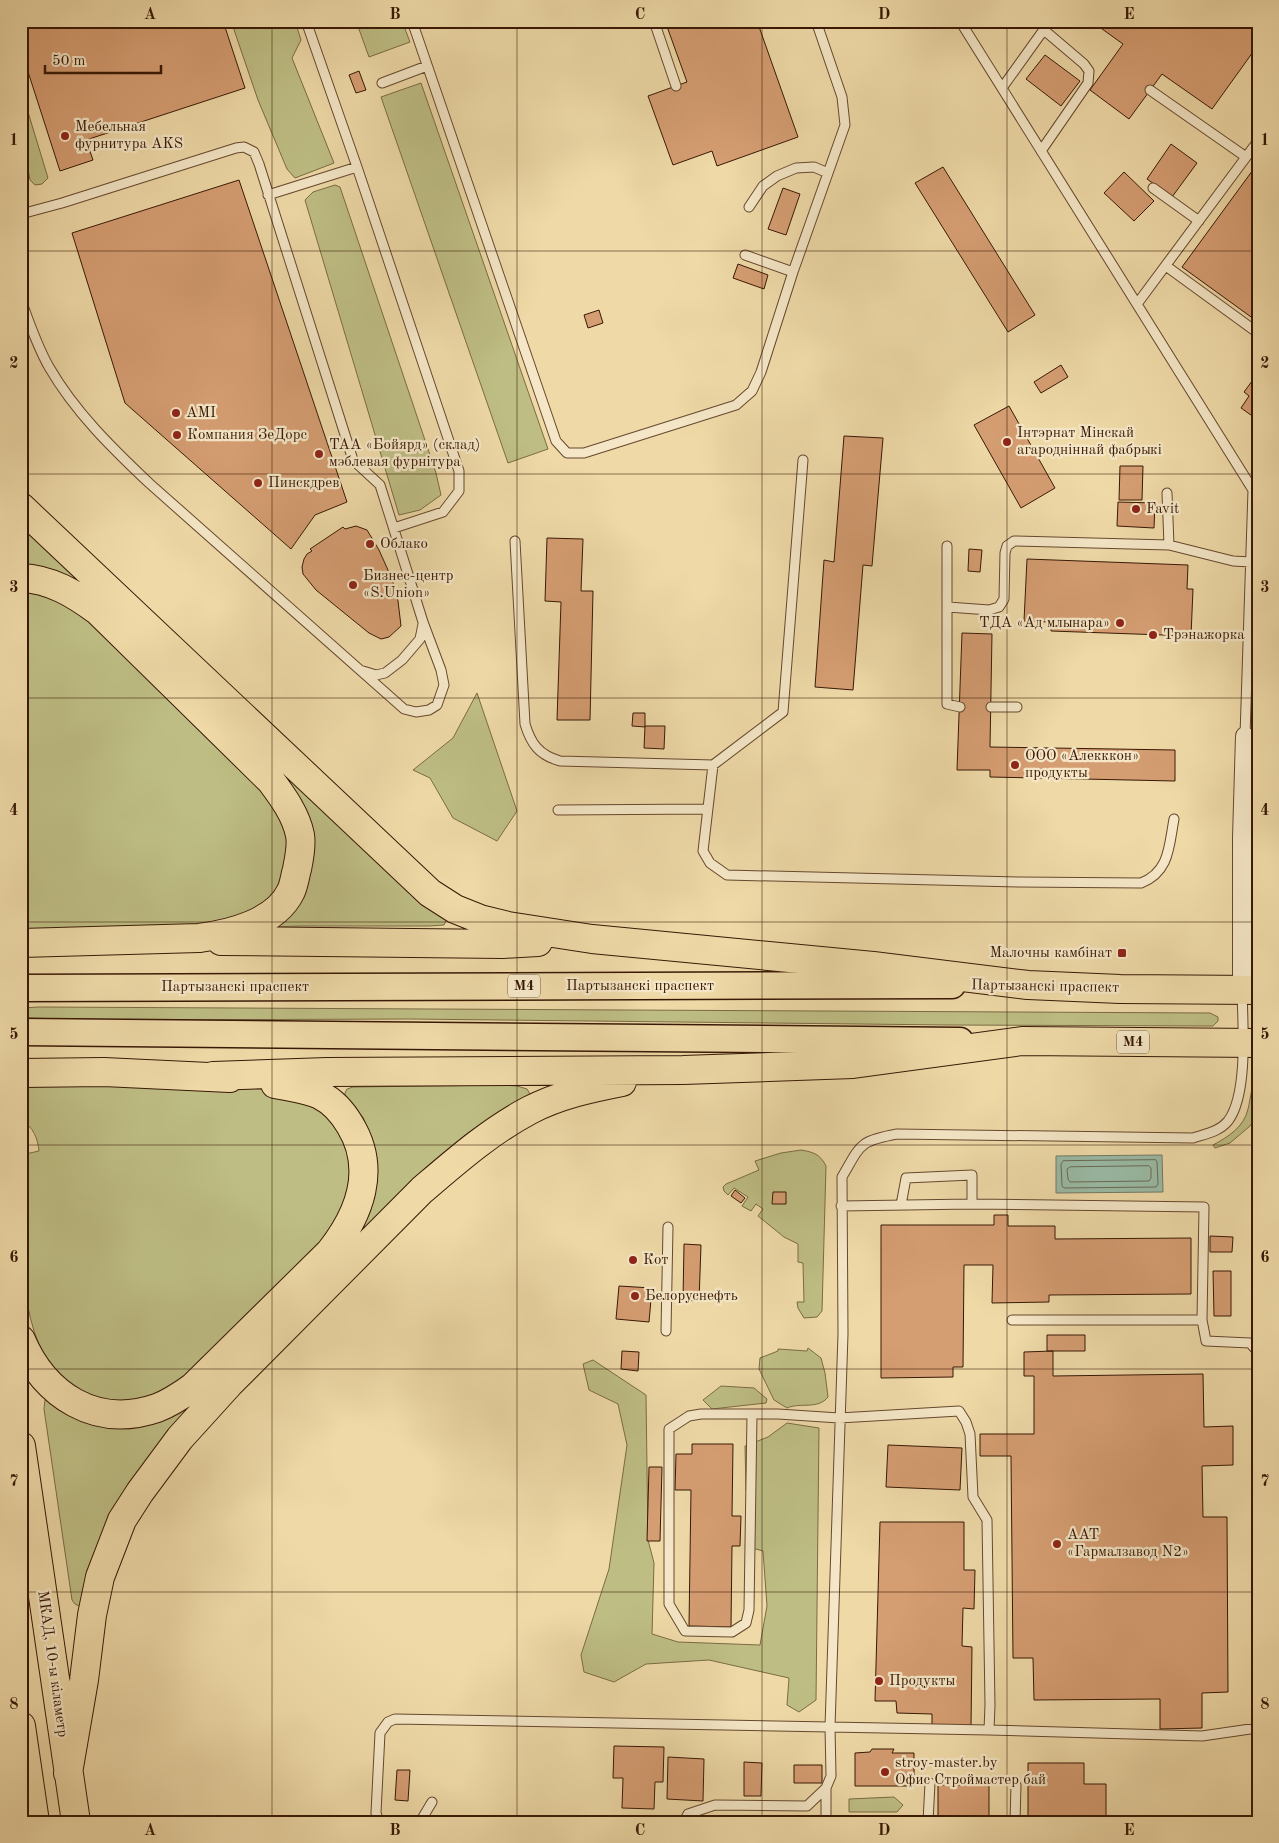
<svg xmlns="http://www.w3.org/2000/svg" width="1279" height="1843" font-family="'Old Standard TT',serif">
<rect width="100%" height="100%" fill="#eed9a7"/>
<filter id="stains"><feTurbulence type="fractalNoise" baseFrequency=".004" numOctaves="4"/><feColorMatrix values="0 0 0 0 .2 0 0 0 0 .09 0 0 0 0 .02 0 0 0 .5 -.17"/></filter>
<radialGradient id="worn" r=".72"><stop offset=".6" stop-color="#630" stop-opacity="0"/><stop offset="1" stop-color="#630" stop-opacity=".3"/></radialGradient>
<!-- green -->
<path fill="#bebe84" stroke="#7b6b44" d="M231,21H295L301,40L292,58L334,163L295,178L287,169L258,100Z
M356,21H402L410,42L369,57Z
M421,83L548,449L508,463L381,97Z
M28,112L48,178L42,184L35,185L30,180L21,132V115Z
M335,185L340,187L436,473L441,495L420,510L399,515L305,200L313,192Z
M21,521L447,918L444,925L429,926H301L267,927L268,920L310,838L90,595L21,570Z
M21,590L37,591L81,611L275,798L291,845L279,887L268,899L253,911L207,926L21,931Z
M477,693L517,811L497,841L453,818L430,778L413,770L453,738Z
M39,1007L1210,1013L1218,1017V1021L1213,1026L949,1025L409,1019L130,1020L21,1018V1008Z
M1258,1075L1256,1117L1250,1126L1230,1143L1215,1148L1213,1145C1228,1137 1244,1127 1248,1109C1251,1097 1251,1085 1258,1075Z
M21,1082L283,1088L339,1120L355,1175L329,1240L193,1376L148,1402L85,1399C74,1388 59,1377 50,1364C15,1316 21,1213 21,1155L39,1151C38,1139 33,1126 21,1120Z
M501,1085L517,1086L527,1089L530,1094L528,1100L198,1405L81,1607L75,1604L72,1600L44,1409L45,1400L50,1398L129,1426L339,1254L371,1138L363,1117L345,1098V1093L347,1089L353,1087Z
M801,1150C813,1152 820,1154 826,1166L822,1311L817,1317L804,1318L798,1308L797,1302H804L803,1263L798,1262V1244L784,1237L758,1216L763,1209L756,1204L751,1211L742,1206L748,1197L734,1188L728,1195L724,1191L723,1187L726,1184L759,1170L755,1161L781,1153Z
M808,1348L821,1358L825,1373L828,1397C818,1410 800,1402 787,1408L774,1400L759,1369L760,1358L778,1351V1349L807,1351Z
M593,1360L646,1395L648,1540L654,1563L652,1634L678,1642L760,1645L767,1606L763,1551L745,1546L754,1522L746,1489L745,1446L768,1437L787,1423L819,1428L816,1700L799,1712L787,1705L789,1678L709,1660L646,1664L614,1682L584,1672L581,1655L609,1569L627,1445L618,1404L589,1390L583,1364Z
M721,1386L754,1388L767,1399L766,1403L712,1409L703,1400Z
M894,1797L903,1805L897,1812H849V1799Z"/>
<!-- water -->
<path fill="#99baa5" stroke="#727965" d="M1162,1155L1163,1192L1056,1193V1156Z"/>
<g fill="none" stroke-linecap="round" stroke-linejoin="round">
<!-- shore -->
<path stroke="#686955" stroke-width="1" d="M1156,1160L1157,1162L1158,1184L1156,1187L1064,1188L1062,1186L1061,1164L1063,1161Z
M1149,1166L1151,1168V1178L1149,1181L1070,1182L1068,1179L1067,1169L1070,1167Z"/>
</g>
<!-- building -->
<path fill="#d59d72" stroke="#381805" d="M21,21H223L245,88L86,140L93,160L60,171L21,50Z
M665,21H757L798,137L717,166L712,151L673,165L648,96L687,82Z
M1091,21H1258V45L1212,109L1162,74L1129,119L1090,90L1123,44Z
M1045,55L1080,81L1061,106L1026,79Z
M359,71L366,90L356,93L349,75Z
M1171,144L1197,163L1172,197L1147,179Z
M1258,163V322L1182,267Z
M943,167L1035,315L1008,332L915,183Z
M1124,172L1154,201L1134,221L1104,193Z
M239,180L347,502L315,515L291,549L125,403L72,233Z
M783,188L800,194L786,235L768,229Z
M738,264L768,275L764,289L733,278Z
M599,310L603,323L588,328L584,315Z
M1061,365L1068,377L1041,393L1034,382Z
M1258,373V420L1241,408L1249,396L1244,392Z
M1009,406L1055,488L1021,508L974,425Z
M844,436L883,438L872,566L863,565L853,690L815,687L824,560L834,562Z
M1120,466H1143L1142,500H1119Z
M1118,502L1155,503L1154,528L1117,526Z
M356,526L367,530L379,550L392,579L398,601L401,626L389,637L381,639L369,633L316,590L303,574L302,567L304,559L307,554L312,551L310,549L343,527L345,529Z
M547,538L583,539L581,591H593L590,720H557L561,602L545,601Z
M969,549L982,550L980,572L968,571Z
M1027,559L1188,565L1187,589H1193L1191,636L1051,631V622L1024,621Z
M962,633L992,634L990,747L1175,750V781L990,777V770H957Z
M633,713H645V727L632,726Z
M645,726H665L664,749L644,748Z
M735,1190L745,1198L741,1203L731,1196Z
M773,1192H786V1204H772Z
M994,1215H1008V1226H1055V1239L1191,1238V1294L1049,1295V1302L992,1303L993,1265H964L963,1367H953V1377L881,1378V1225H994Z
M1210,1236L1233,1237L1232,1252H1210Z
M684,1244L701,1245L699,1301L683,1300Z
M1213,1271H1231V1316H1214Z
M619,1286L652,1288L649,1322L616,1319Z
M1047,1335H1085V1351H1047Z
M622,1351L639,1352L638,1371L621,1369Z
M1053,1351V1376L1203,1374L1204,1427L1233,1426V1465L1202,1466L1203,1517H1227L1228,1692L1202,1693V1728L1160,1729V1699L1034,1700L1033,1658H1013L1011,1456H980V1434H1034V1376H1024V1352Z
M692,1444H733L732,1516H741L740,1546H732L731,1627L689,1626L691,1490H675L676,1454H692Z
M888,1445L962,1448L960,1490L886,1487Z
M649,1467H662L660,1541H647Z
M880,1522H964V1570H975L974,1609L963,1608L962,1646L972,1647L971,1727H932V1714L897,1713L896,1701H875Z
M614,1746L664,1747L663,1782H655L654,1809L622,1808L623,1778H613Z
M872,1749H894L892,1753H914V1786H855V1753L870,1752Z
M668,1757L704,1759L703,1801L667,1799Z
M744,1762L762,1763L761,1796H744Z
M1028,1763H1084V1784H1106V1822H1028Z
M794,1765H822V1783H794Z
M397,1770H410L408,1801L395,1800Z
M938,1785H989V1822H938Z"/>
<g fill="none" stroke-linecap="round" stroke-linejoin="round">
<!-- service casing -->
<g stroke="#66482e" stroke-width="11">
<path id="service" d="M306,21L357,167L459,471V491L443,512L394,528
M412,21L556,441L567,453H584L736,405L752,391L761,372L793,272L845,125L842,97L816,21
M654,21L676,86
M960,21L1253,490L1245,736
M382,83L427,66
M1002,88L1050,21
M1150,90L1246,157
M1041,151L1088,83L1089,71L1084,64L1044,30
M1153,188L1199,221
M268,195L357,167
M749,207L763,186L777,176L796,168L814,167L828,173
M21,214L62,203L236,148L244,147L254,152L259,164L353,460L380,485L423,622L441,670L444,685L437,705L429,710L416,712L404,709L149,483C112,448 75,412 49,367C37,346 29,322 21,300
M745,255L793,272
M1166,266L1258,333
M1137,304L1258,141
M1167,493L1169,545L1233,561L1251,562
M515,541L525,724C531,744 539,755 560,761L713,765L783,712L803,460
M947,546V704L960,707
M948,607L989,610L999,607L1004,599L1005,553L1007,546L1014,541L1169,545
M363,671L376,675L385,673L402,660L420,639L423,624
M991,707H1017
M713,765L703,851L710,863L727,875L1019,882L1141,883C1170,872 1169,845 1174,819
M558,810L707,809
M972,1204L1204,1207L1202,1320H1012
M841,1206L972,1204V1175L906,1178L901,1205
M1202,1320L1206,1341L1250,1343L1258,1352
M666,1331L668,1227
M752,1415L749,1610L746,1623L732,1632L685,1631L669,1604V1429L689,1416L701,1414H778L839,1418L959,1411L966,1422L970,1434L973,1497L987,1520L990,1705L989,1730L1202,1736L1257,1728L1258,1711
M826,1788V1822
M379,1822L376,1813L380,1733L388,1722L395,1719L830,1727L843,1334L842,1177C861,1145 858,1141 897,1134L1193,1138C1205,1134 1219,1132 1228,1121C1248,1095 1243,1026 1242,993
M420,1822L432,1802
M684,1822L688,1814L715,1805L807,1806L826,1788L831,1776L830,1727L989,1730
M928,1822L930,1783
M1015,1822L1016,1785"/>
</g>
<!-- minor casing -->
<g stroke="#66482e" stroke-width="20">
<path id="minor" d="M1242,990V838L1245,736"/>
</g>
<!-- primary casing -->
<g stroke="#381805" stroke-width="29">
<path id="primary" d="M21,988L952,985
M21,1032L960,1041"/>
</g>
<!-- trunk casing -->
<g stroke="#381805" stroke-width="30">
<path id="trunk" d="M21,507L430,893L455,909L480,919L508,926L592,939L873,966L1028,985L1120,989L1258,990
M21,578C51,579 75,594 98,611L271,781C283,797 296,815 300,835C302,846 299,859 297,869C295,876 294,885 291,891C276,923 230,934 199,938L21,943
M221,941L503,944L538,942
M21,1073L104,1072L230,1078
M213,1076L327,1072L683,1070L853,1064L1022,1041L1258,1043
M21,1340C45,1396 96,1429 157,1408C170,1403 182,1395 193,1387L330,1252C360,1214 377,1169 350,1125C343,1113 332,1101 320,1095C306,1089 290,1087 275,1084
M21,1446L76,1822
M21,1726L35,1822
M68,1773L84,1680L92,1615L100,1577L122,1520L140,1492L180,1438L229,1384L422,1190C456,1161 490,1131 530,1110C559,1095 591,1088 622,1082"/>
</g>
<!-- service -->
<use href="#service" stroke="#f4e6c6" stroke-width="9"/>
<!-- minor -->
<use href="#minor" stroke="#f4e6c6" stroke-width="18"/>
<!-- primary -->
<use href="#primary" stroke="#eed9a7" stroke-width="26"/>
<!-- trunk -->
<use href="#trunk" stroke="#eed9a7" stroke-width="28"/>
</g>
<!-- grid -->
<path fill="none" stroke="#381805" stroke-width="1" stroke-opacity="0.55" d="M272,21V1822M517,21V1822M762,21V1822M1007,21V1822M21,251H1258M21,474H1258M21,698H1258M21,922H1258M21,1145H1258M21,1369H1258M21,1592H1258"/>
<!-- markers -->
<g fill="#8f2418" stroke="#f4e6c6" stroke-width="2">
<circle cx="65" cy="136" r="5"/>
<circle cx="176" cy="413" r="5"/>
<circle cx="177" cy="435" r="5"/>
<circle cx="1007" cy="442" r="5"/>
<circle cx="319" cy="454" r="5"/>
<circle cx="258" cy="483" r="5"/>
<circle cx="1136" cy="509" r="5"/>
<circle cx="370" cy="544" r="5"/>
<circle cx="353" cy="585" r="5"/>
<circle cx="1120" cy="623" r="5"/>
<circle cx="1153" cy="635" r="5"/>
<circle cx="1015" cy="765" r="5"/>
<rect x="1117" y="948" width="10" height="10" rx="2.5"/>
<circle cx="633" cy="1260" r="5"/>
<circle cx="635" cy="1296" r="5"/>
<circle cx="1057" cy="1544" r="5"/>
<circle cx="879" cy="1681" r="5"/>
<circle cx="885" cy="1772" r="5"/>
</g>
<g text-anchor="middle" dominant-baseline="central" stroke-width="4.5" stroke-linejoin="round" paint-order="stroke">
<!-- shield labels -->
<g fill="#f4e6c6" stroke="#70563f" stroke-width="1">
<rect x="508" y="974.5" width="32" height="23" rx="4"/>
<rect x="1117" y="1030.5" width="32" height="23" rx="4"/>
</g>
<g font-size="14" font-weight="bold" fill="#381805">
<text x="524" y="986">М4</text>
<text x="1133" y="1042">М4</text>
</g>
<!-- poi labels -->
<g font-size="15" fill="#381805" stroke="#f4e6c6" text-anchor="start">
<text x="75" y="127">Мебельная<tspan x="75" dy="17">фурнитура AKS</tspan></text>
<text x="186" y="413">AMI</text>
<text x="1017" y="433">Інтэрнат Мінскай<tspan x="1017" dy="17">агародніннай фабрыкі</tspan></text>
<text x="187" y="435">Компания ЗеДорс</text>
<text x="329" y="445">ТАА «Бойярд» (склад)<tspan x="329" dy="17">мэблевая фурнітура</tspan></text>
<text x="268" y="483">Пинскдрев</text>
<text x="1146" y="509">Favit</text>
<text x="380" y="544">Облако</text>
<text x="363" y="576">Бизнес-центр<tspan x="363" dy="17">«S.Union»</tspan></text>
<text x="1110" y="623" text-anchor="end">ТДА «Ад млынара»</text>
<text x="1163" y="635">Трэнажорка</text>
<text x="1025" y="756">ООО «Алекккон»<tspan x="1025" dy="17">продукты</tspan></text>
<text x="1112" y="953" text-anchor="end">Малочны камбінат</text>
<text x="643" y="1260">Кот</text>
<text x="645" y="1296">Белоруснефть</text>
<text x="1067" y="1535">ААТ<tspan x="1067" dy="17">«Гармалзавод N2»</tspan></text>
<text x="889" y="1681">Продукты</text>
<text x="895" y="1763">stroy-master.by<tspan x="895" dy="17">Офис Строймастер бай</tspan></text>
</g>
<!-- street labels -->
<g font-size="15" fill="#381805" stroke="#f4e6c6">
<text x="640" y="986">Партызанскі праспект</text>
<text x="235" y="987">Партызанскі праспект</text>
<text transform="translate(1045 987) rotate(1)">Партызанскі праспект</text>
<text transform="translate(52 1664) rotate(82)">МКАД, 10-ы кіламетр</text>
</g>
</g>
<!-- margin -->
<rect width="1279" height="1843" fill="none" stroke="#eed9a7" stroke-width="55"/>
<!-- scale -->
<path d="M45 65v8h116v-8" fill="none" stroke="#381805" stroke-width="2.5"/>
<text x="52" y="65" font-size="15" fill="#381805" stroke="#f4e6c6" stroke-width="4" paint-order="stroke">50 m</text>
<rect x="28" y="28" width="1224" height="1788" fill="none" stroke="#381805" stroke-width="2"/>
<g font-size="16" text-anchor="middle" font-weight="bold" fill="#381805">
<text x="150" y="19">A</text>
<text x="395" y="19">B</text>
<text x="640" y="19">C</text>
<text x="884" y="19">D</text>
<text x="1129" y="19">E</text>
<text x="14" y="145">1</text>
<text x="1265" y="145">1</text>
<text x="14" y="368">2</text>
<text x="1265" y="368">2</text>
<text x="14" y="592">3</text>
<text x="1265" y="592">3</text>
<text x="14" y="815">4</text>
<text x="1265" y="815">4</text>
<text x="14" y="1039">5</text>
<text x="1265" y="1039">5</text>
<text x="14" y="1262">6</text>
<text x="1265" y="1262">6</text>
<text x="14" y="1486">7</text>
<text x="1265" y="1486">7</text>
<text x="14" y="1709">8</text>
<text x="1265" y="1709">8</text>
<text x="150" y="1835">A</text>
<text x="395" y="1835">B</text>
<text x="640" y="1835">C</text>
<text x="884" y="1835">D</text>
<text x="1129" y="1835">E</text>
</g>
<rect width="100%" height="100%" filter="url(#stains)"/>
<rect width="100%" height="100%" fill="url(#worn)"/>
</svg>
